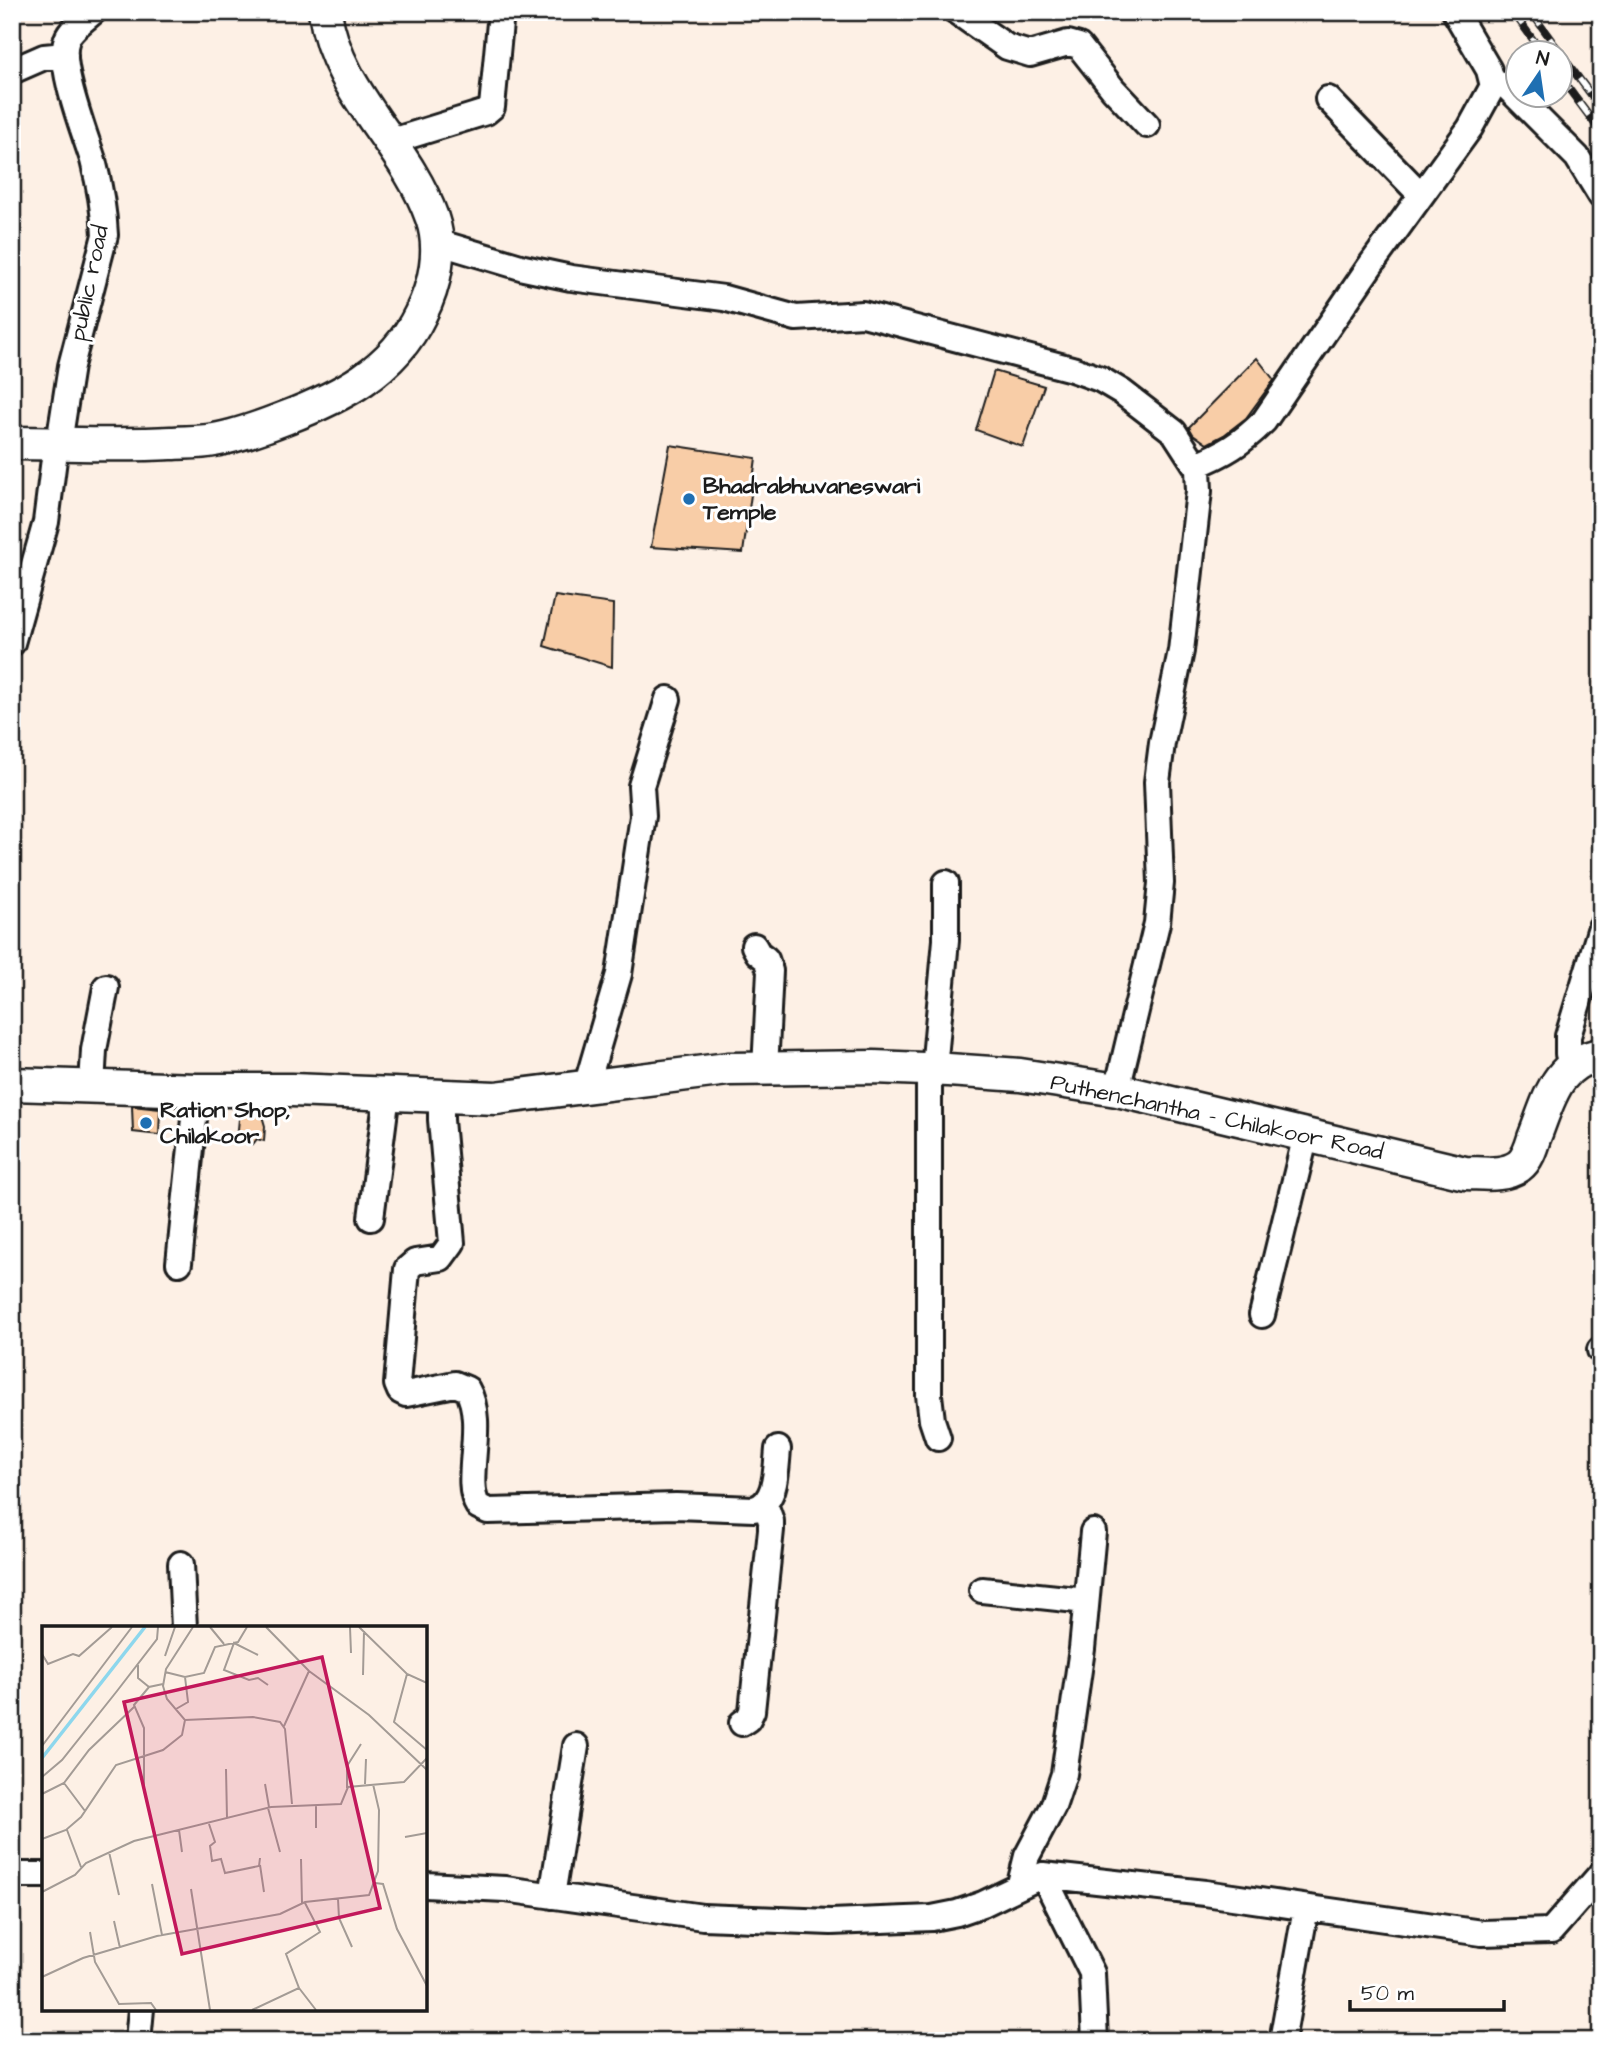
<svg xmlns="http://www.w3.org/2000/svg" width="1613" height="2053" font-family="'Architects Daughter',sans-serif">
<rect width="100%" height="100%" fill="#fdf0e5"/>
<filter id="ink" filterUnits="userSpaceOnUse"><feTurbulence type="fractalNoise" baseFrequency=".0143" numOctaves="2"/><feDisplacementMap in="SourceGraphic" scale="14" xChannelSelector="R" yChannelSelector="G"/><feConvolveMatrix kernelMatrix="1 2 1 2 8 2 1 2 1" color-interpolation-filters="sRGB"/></filter>
<g filter="url(#ink)">
<!-- building -->
<path fill="#f8cda7" stroke="#1c1c1c" stroke-width="2" d="M1257,358L1274,380L1246,418L1224,435L1207,444L1193,434L1189,427Z
M994,371L1044,386L1023,447L976,430Z
M670,445L756,458L743,553L651,547Z
M555,596L613,604L612,667L544,646Z
M132,1106L160,1109L159,1135L133,1132Z
M240,1108L260,1109L265,1126L264,1141L257,1139L253,1144L237,1140Z"/>
<g fill="none" stroke-linecap="round" stroke-linejoin="round">
<!-- minor casing -->
<g stroke="#1c1c1c" stroke-width="30">
<path id="minor" d="M957,12L1007,47L1030,54L1068,43L1079,46L1113,89L1147,125
M1455,12L1489,70L1493,86L1499,84L1506,86L1577,157L1601,196
M12,71L44,57L65,55
M1328,99L1421,195
M389,142L486,112L492,107L501,12
M437,242L524,268L571,278L724,298L796,318L863,314L1072,369L1100,379L1122,392L1174,432L1198,469L1199,491L1181,651L1162,743L1157,782L1161,883L1157,923L1117,1090
M59,443L71,366L105,235C104,210 99,183 93,160C85,134 57,64 67,39C70,30 85,19 93,12
M1196,465C1224,454 1242,443 1264,421L1370,266L1470,128L1493,86
M12,643L46,522L56,443
M754,946L758,953L766,959L770,971L765,1069
M1572,1064L1568,1054V1036L1601,927
M929,1069V1395L932,1420L938,1438
M934,1069L946,940V883
M92,1086L94,1050L106,987
M586,1087L619,974L643,816L641,786L668,699
M441,1096V1120L452,1243L441,1258L415,1262L407,1269L397,1384L400,1391L406,1394L455,1384L467,1389C487,1423 462,1481 478,1506L488,1511L676,1506L754,1509C777,1503 776,1469 778,1449
M371,1218L387,1094
M179,1263L197,1090
M1262,1315L1306,1135
M1600,1350H1601
M181,1564L184,1628
M982,1590L1086,1601
M742,1723L748,1719L752,1711L771,1530V1521L765,1504
M12,1875H44
M1043,1875L1092,1973L1095,2041
M1020,1884L1027,1856L1053,1807L1064,1774L1082,1649L1093,1532
M425,1885L505,1889L703,1917L831,1922L932,1918L957,1913L983,1904L1043,1875L1205,1893L1482,1933L1551,1931L1601,1874
M552,1896L576,1746
M138,2041L141,2009
M1282,2041L1306,1908"/>
</g>
<!-- major casing -->
<g stroke="#1c1c1c" stroke-width="37">
<path id="major" d="M12,443C65,443 118,446 171,443C185,442 200,443 214,440C238,436 262,427 285,418C340,397 393,371 420,315C435,286 443,250 432,218C406,144 336,92 325,12
M12,1084L197,1090H292L496,1098L728,1069L874,1067L948,1070L1020,1075L1117,1090L1465,1173C1483,1173 1503,1177 1519,1166C1527,1160 1531,1148 1534,1138C1549,1101 1555,1062 1601,1055"/>
</g>
<!-- minor -->
<use href="#minor" stroke="#fff" stroke-width="24"/>
<!-- major -->
<use href="#major" stroke="#fff" stroke-width="32"/>
<!-- rail casing -->
<g stroke="#1c1c1c" stroke-width="8">
<path id="rail" d="M1513,12L1542,52
M1531,12L1560,52
M1560,53L1601,108
M1560,77L1601,132"/>
</g>
<!-- rail -->
<use href="#rail" stroke="#fff" stroke-width="5" stroke-dasharray="16" stroke-linecap="butt"/>
</g>
</g>
<!-- markers -->
<g fill="#1f6fb2" stroke="#fff" stroke-width="2.5">
<circle cx="689" cy="499" r="7"/>
<circle cx="146" cy="1123" r="7"/>
</g>
<g text-anchor="middle" dominant-baseline="central" stroke-width="6" stroke-linejoin="round" paint-order="stroke">
<!-- street labels -->
<g font-size="23" fill="#1c1c1c" stroke="#fff">
<text transform="translate(89 283) rotate(-78)">public road</text>
<text transform="translate(1217 1117) rotate(12)">Puthenchantha - Chilakoor Road</text>
</g>
<!-- poi labels -->
<g font-size="23" font-weight="bold" fill="#1c1c1c" stroke="#fff" text-anchor="start">
<text x="703" y="486">Bhadrabhuvaneswari<tspan x="703" dy="26">Temple</tspan></text>
<text x="160" y="1110">Ration Shop,<tspan x="160" dy="26">Chilakoor</tspan></text>
</g>
</g>
<!-- overview -->
<g transform="translate(42 1626)">
<rect width="385" height="385" fill="#fdf0e5"/>
<path fill="none" stroke="#8dd7ed" stroke-width="3.5" d="M0,132L103,1"/>
<path fill="none" stroke="#a39b95" stroke-width="2" d="M168,1L182,18M224,1L267,45L327,89L385,144M308,1L309,27M317,1L365,48L385,57M0,28L6,38L31,28L37,30L70,1M216,29L192,17L182,44L207,54L216,52L226,59M123,30L133,1M96,39V52L107,61M123,46L143,51L162,47L173,21L196,16L205,1M365,48L352,96L385,124M321,49L322,5M134,83L146,76L143,51M143,94L211,91L238,96L243,103L250,178M242,100L267,45M0,120L90,1M102,129V102L92,79L107,61L121,58M102,130V164L113,209M184,143L185,192M0,151L20,134L75,65L115,13L116,1M22,157L43,185M223,158L227,181M323,158L324,133M305,162V140L319,118M0,168L22,157L47,124L92,81M226,182L238,226M167,198L173,216L168,220L170,235L179,233L183,247L217,240L218,232M274,202V179M25,204L39,241M137,204L140,226M363,211L385,207M0,213L24,204L39,191L74,139L121,124L140,109L143,94L125,73L121,60L124,43L151,1M67,226L77,269M259,233L260,277M218,239L222,266M333,257L341,258L355,303L385,360M110,258L120,309M149,263L168,384M0,266L33,249L44,237L92,215L229,181L299,178L306,161L362,156L385,132M296,273L297,292L310,321M72,295L78,322M48,306L53,336L77,378L109,377L114,384M0,351L41,332L115,310L238,288L263,276L327,269L336,245L337,184L331,158M257,362L274,384M210,384L257,362L244,328L278,306L263,277"/>
<path fill="#c2185b" fill-opacity="0.15" stroke="#c2185b" stroke-width="3.5" d="M280,31L338,282L140,328L82,76Z"/>
<rect width="385" height="385" fill="none" stroke="#1c1c1c" stroke-width="3.5"/>
</g>
<!-- margin -->
<rect width="1613" height="2053" fill="none" stroke="#fff" stroke-width="42"/>
<rect x="21" y="21" width="1571" height="2011" fill="none" stroke="#1c1c1c" stroke-width="2.5" filter="url(#ink)"/>
<!-- north arrow -->
<g transform="translate(1539 74) rotate(13)"><circle r="33" fill="#ffffff" stroke="#a4a4a4" stroke-width="2"/>
<path d="M0-5L12 26L0 18L-12 26Z" fill="#1f6fb2"/>
<text y="-10" font-size="19" font-weight="bold" text-anchor="middle" fill="#1c1c1c">N</text>
</g>
<!-- scale -->
<path d="M1350 2000v10h154v-10" fill="none" stroke="#1c1c1c" stroke-width="3.5"/>
<text x="1361" y="2000" font-size="21" fill="#1c1c1c" stroke="#ffffff" stroke-width="5" paint-order="stroke">50 m</text>
</svg>
